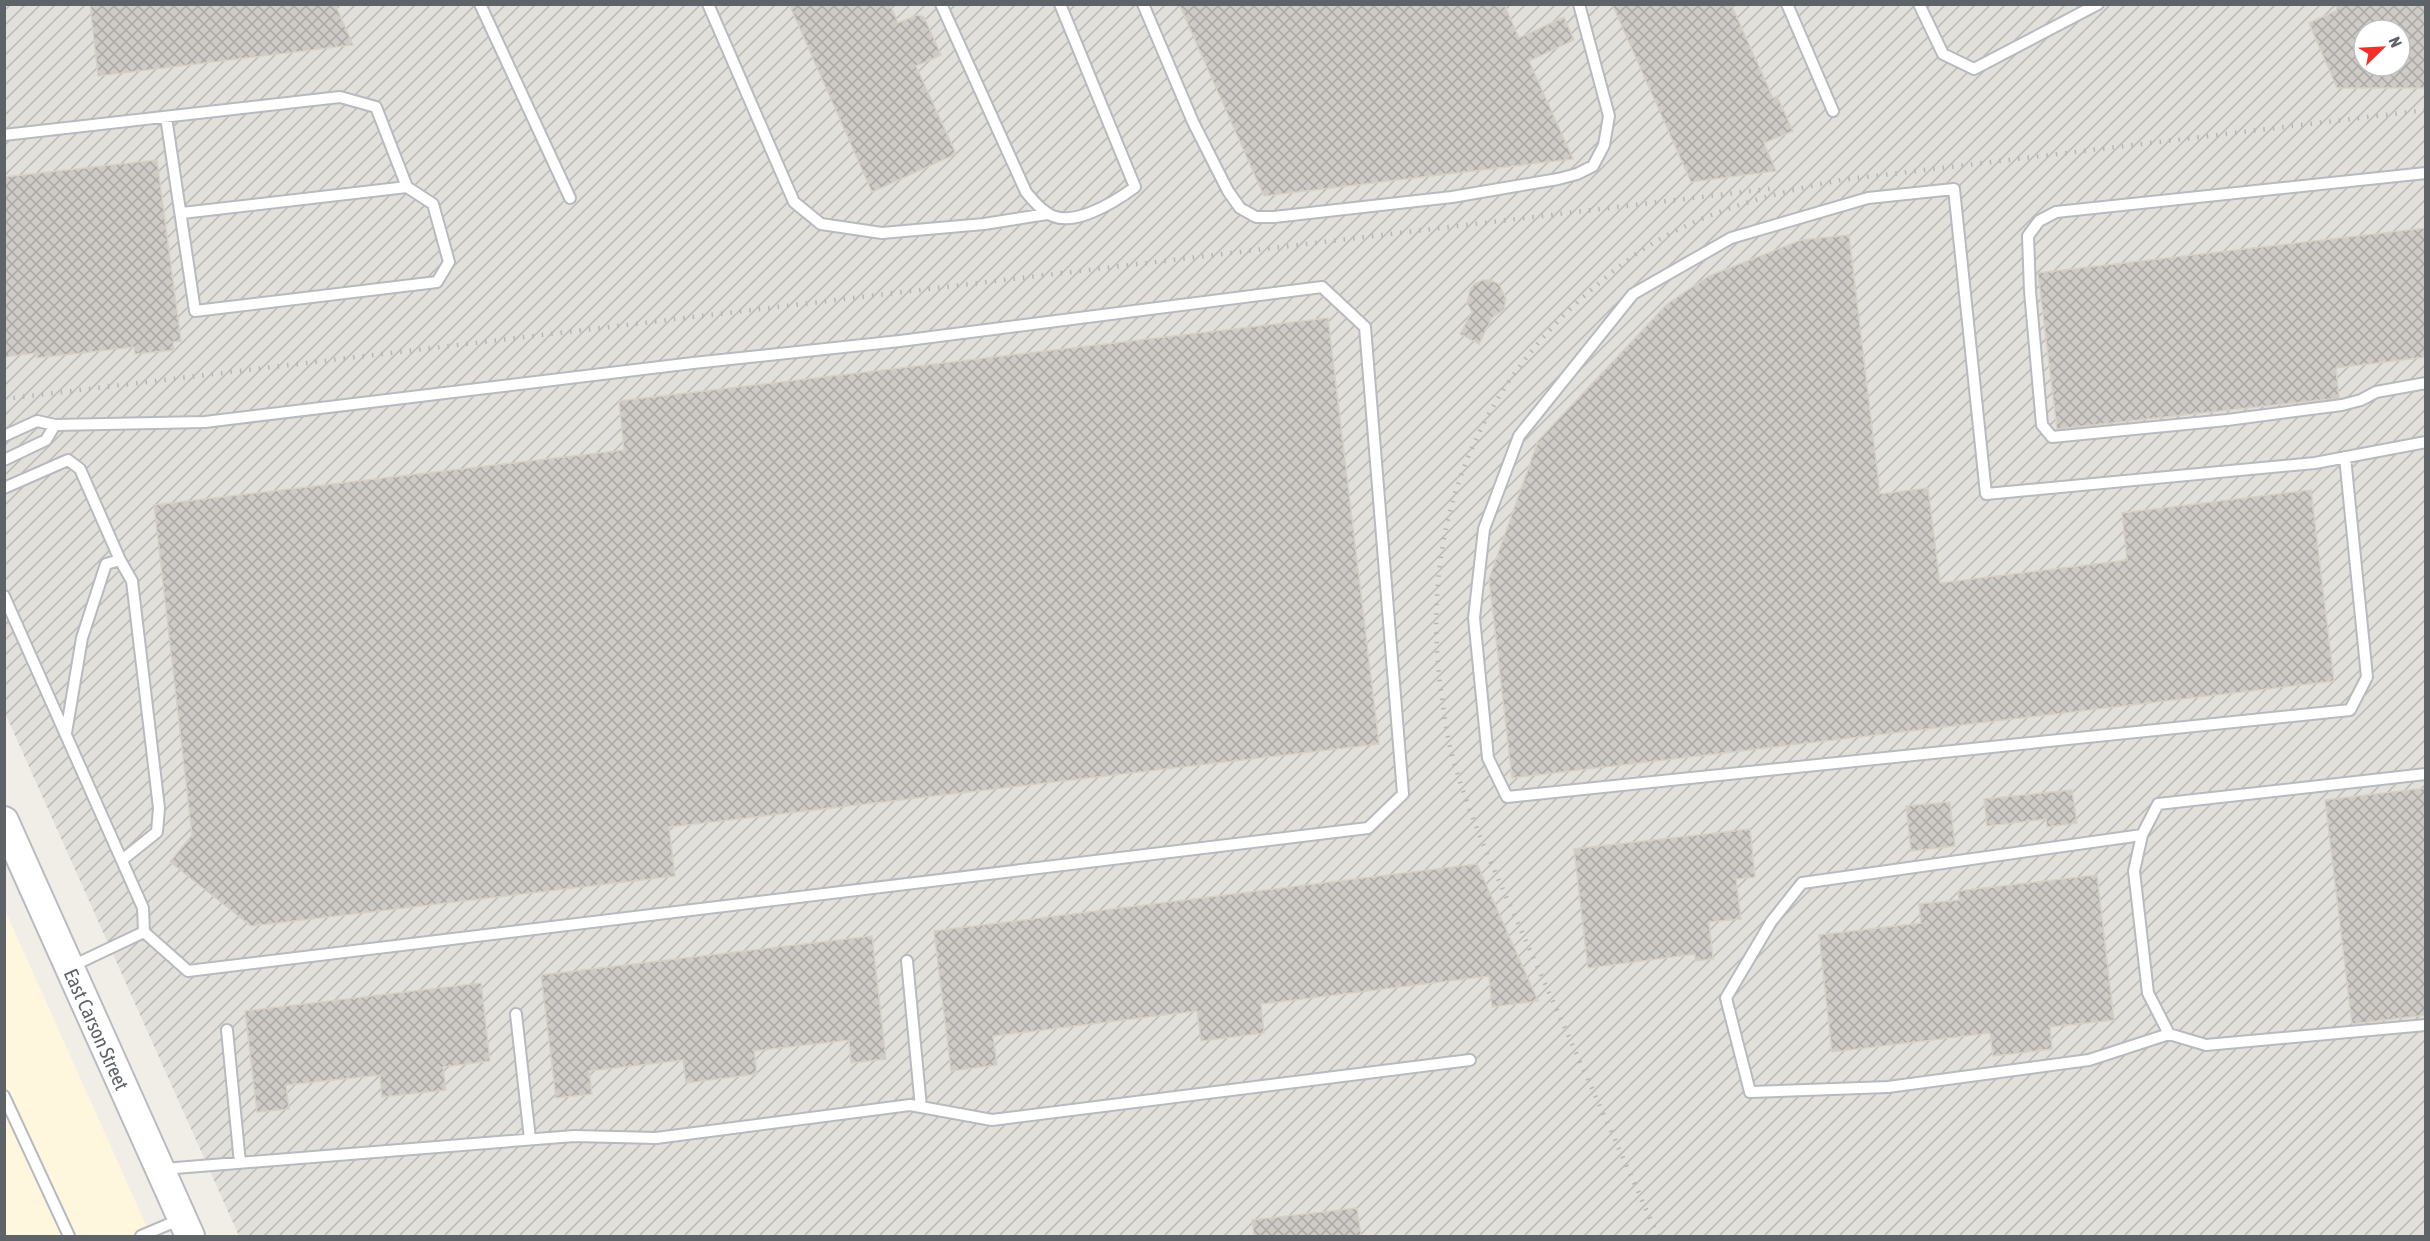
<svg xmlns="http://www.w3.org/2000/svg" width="2430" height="1241" font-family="'Asap Condensed',sans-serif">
<defs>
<pattern id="industrial-furrows" width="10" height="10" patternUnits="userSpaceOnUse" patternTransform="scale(1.5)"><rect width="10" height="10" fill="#e2e0db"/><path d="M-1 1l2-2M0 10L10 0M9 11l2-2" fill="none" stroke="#bab9b5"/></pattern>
<pattern id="building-cross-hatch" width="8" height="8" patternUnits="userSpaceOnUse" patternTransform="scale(1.5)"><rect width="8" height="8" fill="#cecbc6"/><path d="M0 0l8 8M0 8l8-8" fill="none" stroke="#aaa8a5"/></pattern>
</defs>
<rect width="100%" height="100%" fill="#f1eee7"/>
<!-- commercial -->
<path fill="#fff6de" d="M5,910L151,1236H5Z"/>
<!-- industrial -->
<path fill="url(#industrial-furrows)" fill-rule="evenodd" d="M4,5H2425V1236H239L5,713ZM2364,30H2400V66H2364Z"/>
<!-- building -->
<path fill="url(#building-cross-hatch)" stroke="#d7d0c4" stroke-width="1.5" fill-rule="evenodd" d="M90,4H335L353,45L98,76Z
M789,4H890L898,23L917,15L924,17L941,55L916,66L956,154L872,192Z
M1179,4H1504L1519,38L1564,17L1574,40L1529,61L1573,159L1264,196Z
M1612,4H1731L1773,98L1777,96L1793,131L1764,143L1776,171L1691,182Z
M2335,4H2426V88H2337L2309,23L2337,10ZM2364,30H2400V66H2364Z
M157,160L181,341L173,342L174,350L135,354L134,347L37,358L36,353L4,357V177Z
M2426,228V357L2336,368L2339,398L2057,429L2038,273Z
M1849,235L1880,494L1928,488L1940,583L2127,560L2122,513L2311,490L2334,681L1512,778L1489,579L1538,441L1667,304L1709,276L1801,240Z
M1483,280H1490L1499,284L1506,299L1504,309L1492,318L1479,344L1460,334L1472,312L1467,303L1470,290L1474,284Z
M1328,318L1379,744L669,827L675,876L251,926L170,862L192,835L154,505L624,450L619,401Z
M2426,788V1015L2352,1024L2325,800Z
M2072,790L2077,823L2047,827L2046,819L1987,826L1984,799Z
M1950,802L1955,846L1911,851L1906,806Z
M1750,829L1755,877L1736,879L1741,919L1709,922L1713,959L1695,961V954L1588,968L1574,849Z
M1477,864L1538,1001L1492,1007L1489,976L1261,1004L1264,1033L1201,1041L1197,1011L993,1036L997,1065L951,1071L934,931Z
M2097,875L2114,1020L2050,1027L2052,1049L1993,1056L1990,1033L1832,1052L1819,935L1921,923L1919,904L1959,900L1958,891Z
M872,936L886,1059L851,1063L849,1040L754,1051L757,1074L686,1083L683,1060L589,1071L592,1094L556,1098L541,975Z
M481,983L490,1061L443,1067L446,1090L382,1097L380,1075L286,1085L289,1109L257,1112L245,1011Z
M1357,1208L1361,1236H1254L1252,1220Z"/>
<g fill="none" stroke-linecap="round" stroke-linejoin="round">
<!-- lane casing -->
<g stroke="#b7babe" stroke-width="14">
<path id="lane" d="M480,4L570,198
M708,4L794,202L821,224L882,233L984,224L1047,214
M941,4L1026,192C1032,199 1038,207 1046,212C1069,231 1115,202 1135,187L1060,4
M1143,4L1193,122L1228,191L1240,208L1256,217H1274L1452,197L1558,179L1577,174L1593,166L1604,145L1609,116L1579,4
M1787,4L1833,111
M1919,4L1943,54L1974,69L2098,4
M166,117L195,311L437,282L449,262L433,204L407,187
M4,135L340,97L376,107L407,187L182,213
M2426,173L2056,212L2039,221L2028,236L2030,291L2042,425L2052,437L2227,420L2342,405L2361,400L2376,392L2426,383
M4,436L37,421L55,425L205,422L693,363L900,341L1322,287L1365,327L1403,794L1368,828L188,971L144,932L143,908L4,596
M2345,457L2367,677L2350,710L1507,797L1488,758L1474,618L1484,529L1519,436L1633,294L1731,238L1868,198L1954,189L1986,494L2315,463L2426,442
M4,460L46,440L55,425
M4,488L68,460L80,469L120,560
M66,733L82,638L106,564L120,560L132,581L159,808L157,832L122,860
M2426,774L2158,804L2142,835L2134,871L2148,993L2169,1034L2206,1045L2426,1025
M2142,835L1802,883L1771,922L1726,998L1750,1092L1888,1087L2089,1060L2169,1034
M907,961L921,1107
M70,967L144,932
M516,1014L530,1139
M227,1030L240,1163
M4,1096L69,1236
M163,1169L574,1136L656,1138L910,1105L992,1120L1470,1060
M141,1236L181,1219"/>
</g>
<!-- secondary casing -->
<g stroke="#b8bcc1" stroke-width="32">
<g id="secondary">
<path id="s1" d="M4,821L190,1236"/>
</g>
</g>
<!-- lane -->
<use href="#lane" stroke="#fff" stroke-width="10"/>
<!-- secondary -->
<use href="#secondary" stroke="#fff" stroke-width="28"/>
<!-- rail -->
<path stroke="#b5b6b7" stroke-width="4.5" stroke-dasharray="1.5 8" stroke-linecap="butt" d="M4,399L1777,188
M1658,1236L1487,854C1473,819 1459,783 1450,747C1445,726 1443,705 1440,684C1422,534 1469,401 1581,299C1601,281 1622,263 1645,248C1704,211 1773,193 1841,180L2426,110"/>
</g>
<g text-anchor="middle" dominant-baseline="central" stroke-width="5" stroke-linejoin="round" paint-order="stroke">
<!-- street labels -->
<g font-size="20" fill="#5e6368" stroke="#fff">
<text stroke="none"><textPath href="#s1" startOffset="228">East Carson Street</textPath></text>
</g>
</g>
<!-- border -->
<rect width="2430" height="1241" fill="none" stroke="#5e6368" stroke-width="12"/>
<!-- north arrow -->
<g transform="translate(2382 48) rotate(66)"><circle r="28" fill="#ffffff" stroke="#bfc1c3" stroke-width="1.5"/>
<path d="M0-4.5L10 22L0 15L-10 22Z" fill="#f72d27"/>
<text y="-9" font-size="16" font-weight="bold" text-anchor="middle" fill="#5e6368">N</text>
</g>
</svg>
